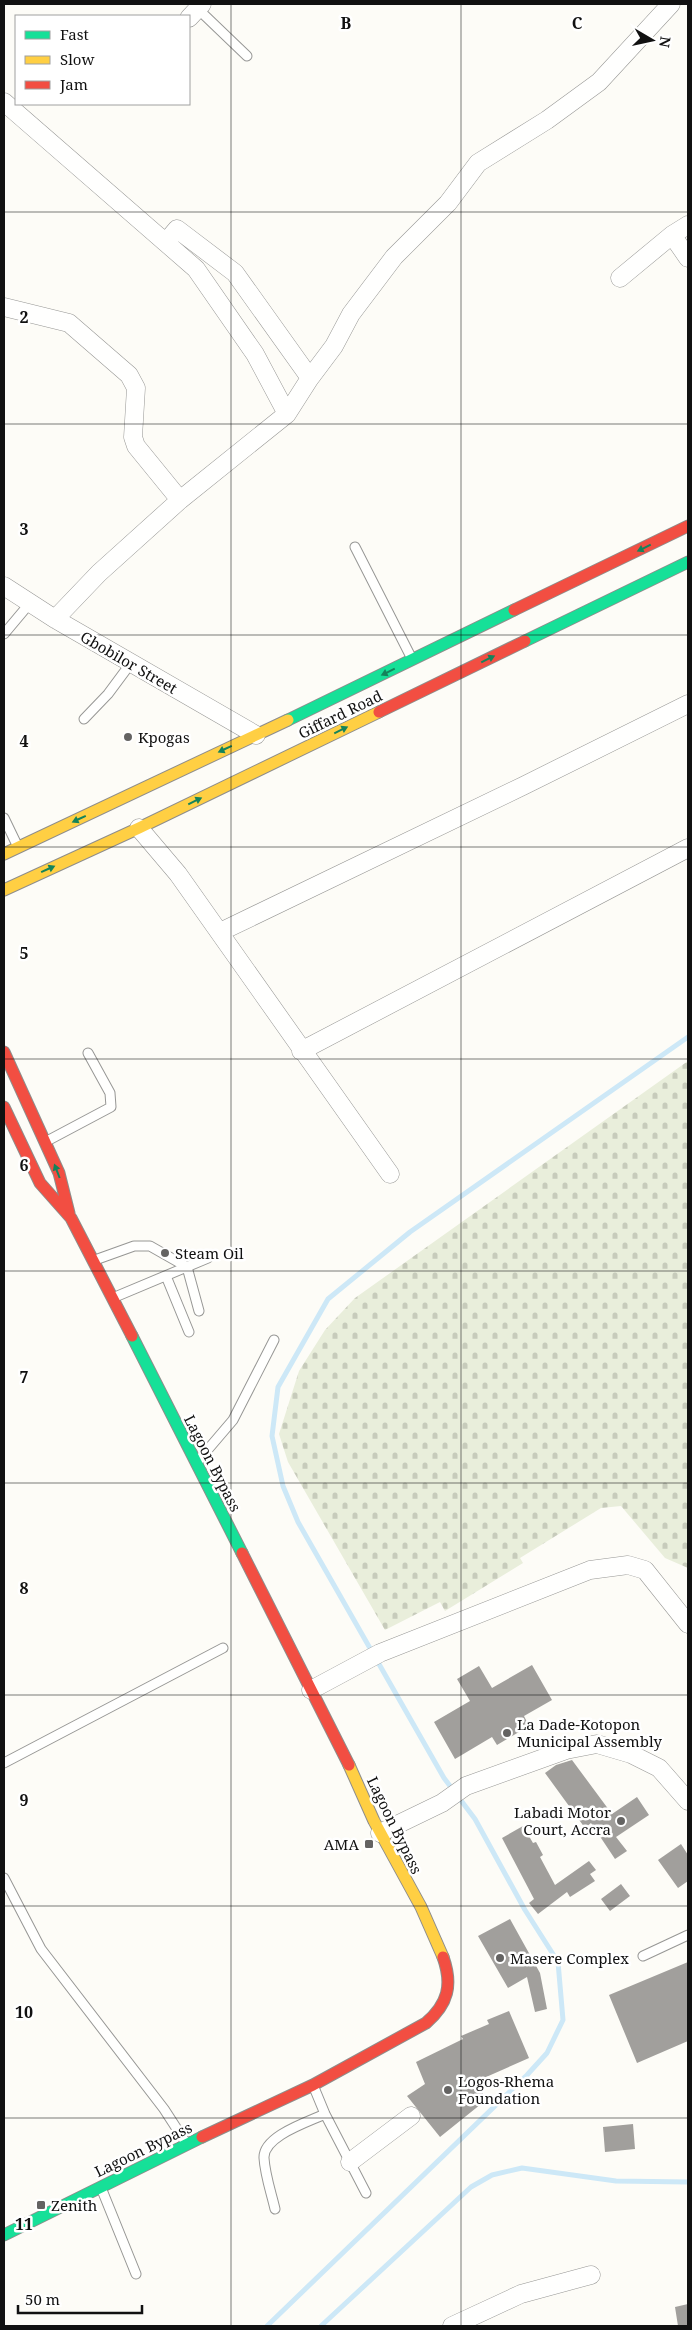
<svg xmlns="http://www.w3.org/2000/svg" width="692" height="2330" font-family="'Noto Serif',serif">
<defs>
<pattern id="cemetery-stones" width="16" height="16" patternUnits="userSpaceOnUse" patternTransform="scale(1.25)"><rect width="16" height="16" fill="#e9eedb"/><path d="M2 7V4a2 2 0 0 1 4 0v3zM10 15v-3a2 2 0 0 1 4 0v3z" fill="#c7cbbb"/></pattern>
</defs>
<rect width="100%" height="100%" fill="#fdfcf7"/>
<!-- cemetery -->
<path fill="url(#cemetery-stones)" d="M688,1061V1568L665,1558L621,1506L601,1508L520,1558L523,1563L445,1611L440,1602L385,1630L288,1462L279,1434L299,1371L325,1330L355,1298Z"/>
<g fill="none" stroke-linecap="round" stroke-linejoin="round">
<!-- stream -->
<path stroke="#cde8f7" stroke-width="5" d="M267,2326L527,2075L547,2053L563,2020L558,1962L525,1910L475,1819L444,1778L298,1522L283,1486L272,1436L278,1387L328,1299L410,1232L688,1037
M321,2326L471,2187L492,2175L522,2168L616,2181L688,2182"/>
</g>
<!-- building -->
<path fill="#a19f9c" d="M532,1665L552,1700L524,1716L529,1726L497,1745L492,1737L455,1759L434,1722L470,1701L457,1679L479,1666L492,1688Z
M572,1760L612,1814L637,1797L649,1815L616,1837L627,1851L615,1859L591,1823L585,1828L545,1773L556,1765Z
M523,1826L533,1843L536,1842L543,1855L540,1857L555,1885L589,1861L596,1870L590,1874L595,1881L570,1897L567,1892L538,1914L529,1903L534,1899L502,1838Z
M681,1844L688,1855V1881L678,1888L658,1860Z
M621,1884L630,1896L610,1911L601,1899Z
M510,1919L540,1973L547,2009L535,2012L527,1977L508,1988L478,1936Z
M688,1962V2041L637,2063L609,1995Z
M509,2011L529,2058L477,2081L486,2100L440,2137L407,2096L425,2084L416,2062L463,2039L461,2036L489,2024L487,2020Z
M633,2124L635,2149L605,2152L603,2127Z
M688,2304V2326H678L675,2307Z"/>
<g fill="none" stroke-linecap="round" stroke-linejoin="round">
<!-- lane casing -->
<g stroke="#979795" stroke-width="11">
<path id="lane" d="M198,9L247,56
M355,547L411,657
M4,634L30,603
M84,719L108,694L131,663
M4,818L17,845
M47,1141L111,1107L110,1093L88,1053
M95,1260L134,1246H150L187,1267L199,1311
M166,1276L189,1332
M115,1297L208,1258
M198,1461L233,1420L274,1340
M4,1763L223,1648
M4,1878L41,1949L164,2109L186,2143
M643,1956L688,1935
M313,2085L325,2114L366,2193
M102,2190L136,2274
M275,2209C271,2192 265,2175 264,2158C263,2136 308,2122 325,2114"/>
</g>
<!-- street casing -->
<g stroke="#979795" stroke-width="19">
<path id="street" d="M189,18L202,4
M4,102L196,269L255,354L287,414
M672,235L688,258
M166,242L177,229L235,273L310,378
M620,278L672,235L688,225
M4,307L69,323L129,375L136,388L133,437L136,446L180,500
M4,586L55,619L256,735
M55,619L99,573L180,500L287,414L310,378L334,346L351,314L394,257L448,203L478,163L547,120L599,82L671,4
M139,828L178,874L390,1174
M220,932L523,786L688,704
M301,1051L688,848
M311,1690L380,1653L590,1570L628,1565L645,1570L688,1624
M380,1833L442,1803L466,1786L566,1750L597,1744L631,1754L659,1768L688,1801
M350,2162L411,2116
M452,2326L521,2294L591,2275"/>
</g>
<!-- fast casing -->
<g stroke="#8e8d8b" stroke-width="13">
<path id="fast" d="M525,641L688,562
M288,720L514,610
M132,1336L242,1553
M4,2235L202,2137"/>
</g>
<!-- slow casing -->
<g stroke="#8e8d8b" stroke-width="13">
<path id="slow" d="M4,854L288,720
M4,890L139,828L379,712
M349,1765L374,1821L421,1907L443,1957"/>
</g>
<!-- jam casing -->
<g stroke="#8e8d8b" stroke-width="13">
<path id="jam" d="M514,610L688,526
M379,712L525,641
M4,1052L59,1173L69,1213
M4,1107L40,1183L71,1218L132,1336
M242,1553L349,1765
M202,2137L313,2085L426,2023C448,2004 453,1985 443,1957"/>
</g>
<!-- lane -->
<use href="#lane" stroke="#fffffe" stroke-width="9"/>
<!-- street -->
<use href="#street" stroke="#fffffe" stroke-width="18"/>
<!-- fast -->
<use href="#fast" stroke="#16e098" stroke-width="11"/>
<!-- slow -->
<use href="#slow" stroke="#ffcf43" stroke-width="11"/>
<!-- jam -->
<use href="#jam" stroke="#f24e42" stroke-width="11"/>
</g>
<!-- one-way arrows -->
<defs><path id="oneway-solid" d="M-6-.8H1V-3.2L6.5 0L1 3.2V.8H-6Z" transform="scale(1.25)"/></defs>
<g fill="#14835b">
<use href="#oneway-solid" transform="translate(644 548) rotate(154)"/>
<use href="#oneway-solid" transform="translate(488 659) rotate(-26)"/>
<use href="#oneway-solid" transform="translate(388 672) rotate(154)"/>
<use href="#oneway-solid" transform="translate(341 730) rotate(-26)"/>
<use href="#oneway-solid" transform="translate(225 749) rotate(155)"/>
<use href="#oneway-solid" transform="translate(195 801) rotate(-26)"/>
<use href="#oneway-solid" transform="translate(79 819) rotate(155)"/>
<use href="#oneway-solid" transform="translate(48 869) rotate(-24)"/>
<use href="#oneway-solid" transform="translate(57 1171) rotate(-111)"/>
</g>
<!-- grid -->
<path fill="none" stroke="#111" stroke-width="1" stroke-opacity="0.55" d="M231,4V2326M461,4V2326M4,212H688M4,424H688M4,635H688M4,847H688M4,1059H688M4,1271H688M4,1483H688M4,1695H688M4,1906H688M4,2118H688"/>
<!-- markers -->
<g fill="#646362" stroke="#fff" stroke-width="2">
<circle cx="128" cy="737" r="5"/>
<circle cx="165" cy="1253" r="5"/>
<circle cx="507" cy="1733" r="5"/>
<circle cx="621" cy="1821" r="5"/>
<rect x="364" y="1839" width="10" height="10" rx="2.5"/>
<circle cx="500" cy="1958" r="5"/>
<circle cx="448" cy="2090" r="5"/>
<rect x="36" y="2200" width="10" height="10" rx="2.5"/>
</g>
<g text-anchor="middle" dominant-baseline="central" stroke-width="5" stroke-linejoin="round" paint-order="stroke">
<!-- street labels -->
<g font-size="15" fill="#111" stroke="#fff">
<text transform="translate(129 662) rotate(30)">Gbobilor Street</text>
<text transform="translate(340 714) rotate(-26)">Giffard Road</text>
<text transform="translate(213 1463) rotate(63)">Lagoon Bypass</text>
<text transform="translate(395 1825) rotate(64)">Lagoon Bypass</text>
<text transform="translate(143 2149) rotate(-26)">Lagoon Bypass</text>
</g>
<!-- poi labels -->
<g font-size="15" fill="#111" stroke="#fff" text-anchor="start">
<text x="138" y="737">Kpogas</text>
<text x="175" y="1253">Steam Oil</text>
<text x="517" y="1724">La Dade-Kotopon<tspan x="517" dy="17">Municipal Assembly</tspan></text>
<text x="611" y="1812" text-anchor="end">Labadi Motor<tspan x="611" dy="17">Court, Accra</tspan></text>
<text x="359" y="1844" text-anchor="end">AMA</text>
<text x="510" y="1958">Masere Complex</text>
<text x="458" y="2081">Logos-Rhema<tspan x="458" dy="17">Foundation</tspan></text>
<text x="51" y="2205">Zenith</text>
</g>
</g>
<g font-size="16" text-anchor="middle" font-weight="bold" fill="#111" stroke="#fff" stroke-width="5" stroke-linejoin="round" paint-order="stroke">
<text x="346" y="29">B</text>
<text x="577" y="29">C</text>
<text x="24" y="323">2</text>
<text x="24" y="535">3</text>
<text x="24" y="747">4</text>
<text x="24" y="959">5</text>
<text x="24" y="1171">6</text>
<text x="24" y="1383">7</text>
<text x="24" y="1594">8</text>
<text x="24" y="1806">9</text>
<text x="24" y="2018">10</text>
<text x="24" y="2230">11</text>
</g>
<!-- border -->
<rect width="692" height="2330" fill="none" stroke="#111111" stroke-width="10"/>
<!-- legend -->
<rect x="15" y="15" width="175" height="90" fill="#ffffff" stroke="#a0a0a0"/>
<rect x="25" y="31" width="25" height="8" fill="#16e098" stroke="#a0a0a0"/>
<text x="60" y="40" font-size="15" fill="#111111">Fast</text>
<rect x="25" y="56" width="25" height="8" fill="#ffcf43" stroke="#a0a0a0"/>
<text x="60" y="65" font-size="15" fill="#111111">Slow</text>
<rect x="25" y="81" width="25" height="8" fill="#f24e42" stroke="#a0a0a0"/>
<text x="60" y="90" font-size="15" fill="#111111">Jam</text>
<!-- north arrow -->
<g transform="translate(652 40) rotate(99)" stroke="#ffffff" stroke-width="4" paint-order="stroke">
<path d="M0-4L9 19L0 12L-9 19Z" fill="#111111"/>
<text y="-8" font-size="14" font-weight="bold" text-anchor="middle" fill="#111111">N</text>
</g>
<!-- scale -->
<path d="M18 2305v8h124v-8" fill="none" stroke="#111111" stroke-width="2.5"/>
<text x="25" y="2305" font-size="15" fill="#111111" stroke="#ffffff" stroke-width="4" paint-order="stroke">50 m</text>
</svg>
